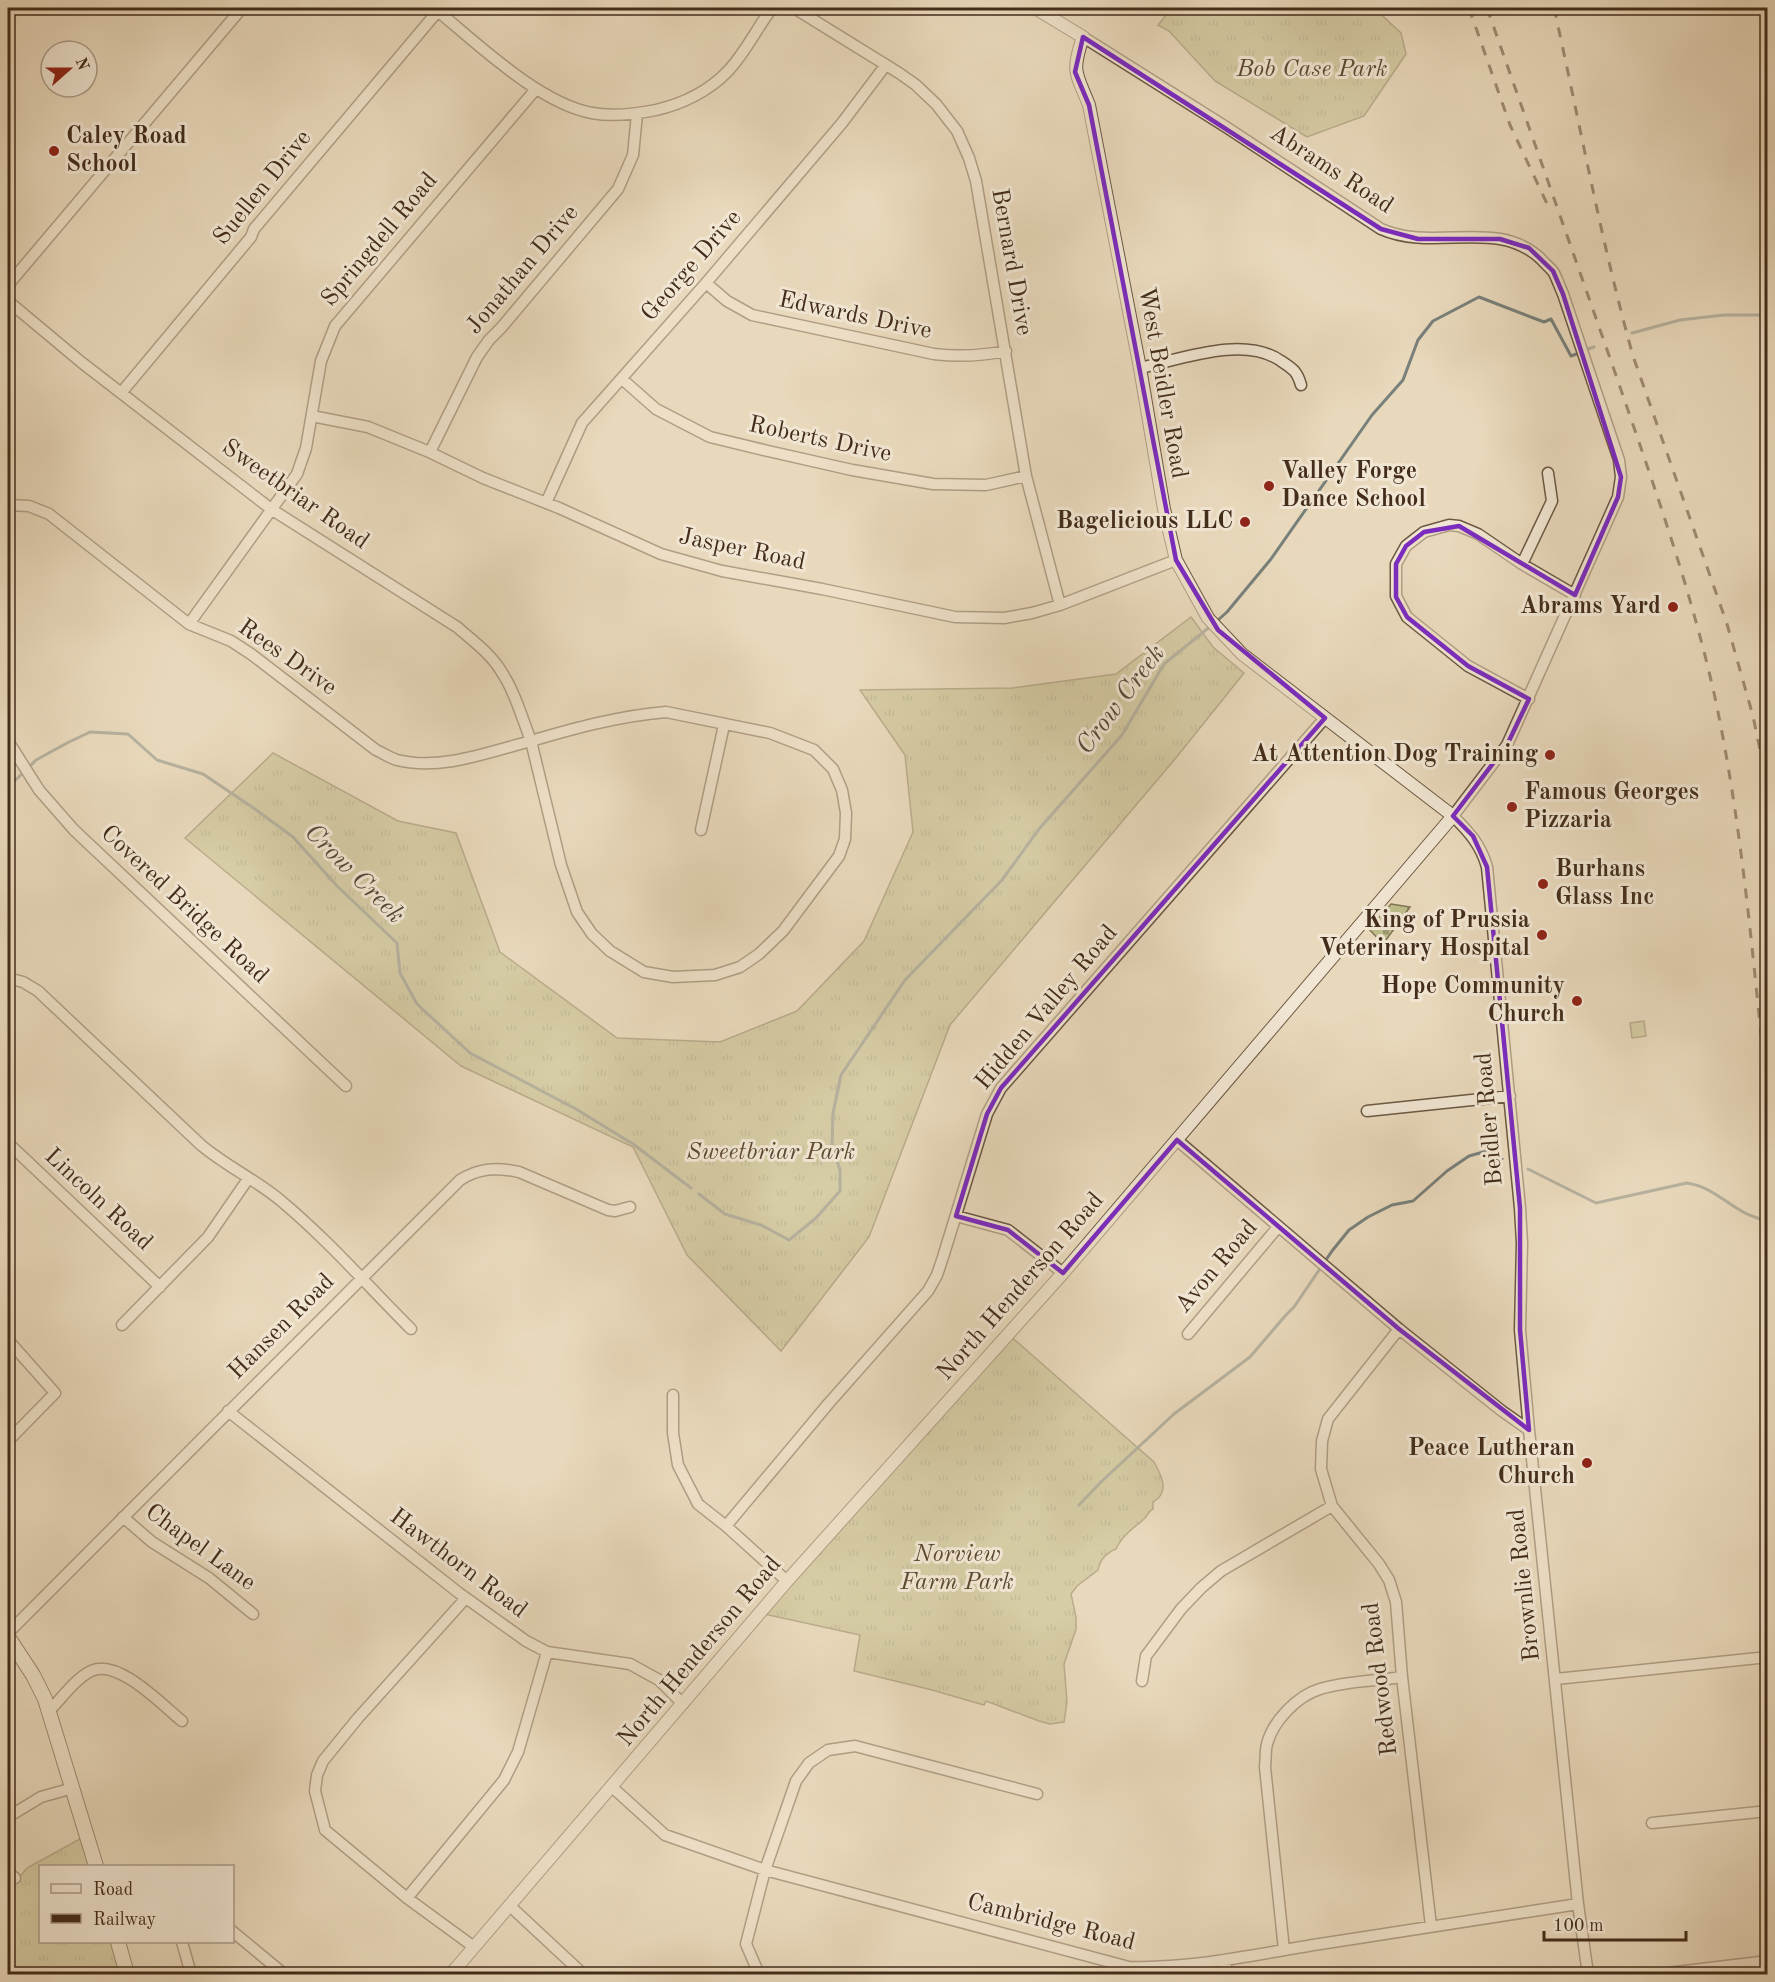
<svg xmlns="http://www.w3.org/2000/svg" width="1775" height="1982" font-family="'Old Standard TT',serif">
<defs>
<pattern id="grass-tufts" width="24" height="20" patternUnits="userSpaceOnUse" patternTransform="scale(1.5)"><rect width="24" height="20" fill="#bebd8b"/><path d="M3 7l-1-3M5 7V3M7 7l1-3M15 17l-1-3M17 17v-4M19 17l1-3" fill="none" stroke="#9c9a71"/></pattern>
<pattern id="cemetery-stones" width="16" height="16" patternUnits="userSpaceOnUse" patternTransform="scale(1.5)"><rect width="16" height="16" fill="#bebd8b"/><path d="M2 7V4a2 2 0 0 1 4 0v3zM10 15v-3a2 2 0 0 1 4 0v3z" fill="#9c9a71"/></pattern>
</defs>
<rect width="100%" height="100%" fill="#e9d9bc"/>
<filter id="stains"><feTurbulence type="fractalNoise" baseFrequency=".00333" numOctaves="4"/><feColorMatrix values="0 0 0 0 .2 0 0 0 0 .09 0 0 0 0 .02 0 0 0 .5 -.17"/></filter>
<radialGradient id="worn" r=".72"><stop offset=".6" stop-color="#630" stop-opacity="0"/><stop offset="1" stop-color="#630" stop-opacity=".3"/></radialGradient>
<!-- grass -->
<path fill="url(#grass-tufts)" stroke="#807552" stroke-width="1.5" d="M1172,8H1374L1401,33L1406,54L1364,116L1307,137L1215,81L1169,31L1158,25Z
M1191,617L1213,647L1244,673L1175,759L950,1025L869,1237L781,1351L687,1255L633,1147L461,1066L185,838L273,753L398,821L456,833L500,952L617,1038L720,1042L797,1011L864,941L913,832L905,755L860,690L1012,688L1116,674Z
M1644,1021L1646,1036L1632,1038L1630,1023Z
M1008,1334L1154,1462C1162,1476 1170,1492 1153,1502V1509C1147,1512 1148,1516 1143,1520C1133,1528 1121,1537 1116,1549C1106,1553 1100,1559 1098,1570L1077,1586L1071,1594L1076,1617V1629L1064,1664L1067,1702L1064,1722L1050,1724L1039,1721L986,1701L984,1705L932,1690L854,1671L860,1635L760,1613Z
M87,1835L96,1866H40V1942H118L127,1974H8V1891L27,1868Z"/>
<!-- cemetery -->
<path fill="url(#cemetery-stones)" stroke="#807552" stroke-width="1.5" d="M1391,904L1410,907L1383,944L1369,929Z"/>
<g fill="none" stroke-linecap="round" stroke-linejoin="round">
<!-- stream -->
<path stroke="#78807b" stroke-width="3" d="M1632,333L1680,320L1724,315H1768
M1585,350L1594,347
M1217,621L1227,612L1271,559L1372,415L1403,380L1418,340L1433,321L1479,297L1544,322L1551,319L1571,356L1579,353
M29,767L36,760L67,743L90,732L128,734L157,760L203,774L252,807L293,837L337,886L397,943L400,973L417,1004L470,1053L576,1109L633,1144L691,1188
M8,787L24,772
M1528,1169L1596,1203L1687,1183C1712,1187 1724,1202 1745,1213C1753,1217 1760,1218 1768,1223
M699,1194L725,1214L761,1225L789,1240L816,1218L840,1191V1170L832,1146L833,1113L841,1075L905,980L1002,880L1039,829L1122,735L1164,664L1212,625
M1079,1505L1101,1482L1174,1414L1250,1357L1285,1316L1294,1307L1332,1251L1349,1230L1368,1217L1392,1205L1413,1201L1447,1171L1469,1156L1487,1151L1502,1159"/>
<!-- minor casing -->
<g stroke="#6c5842" stroke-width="13">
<path id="minor" d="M434,8C476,42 538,103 592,113C613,117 636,114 656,110C682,104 709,91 728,71C745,53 757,28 772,8
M794,8L899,73L916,85L936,104L957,131L969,158L976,181L1026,476L1060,605
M1083,37L1226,127L1381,229C1435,253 1497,217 1541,259C1545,264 1551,268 1554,273C1557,279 1560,287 1563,294L1619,460L1621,477L1618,497L1507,745L1453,816C1469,832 1481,845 1487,867L1520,1208L1522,1243L1520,1330L1529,1430
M706,283L727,301L752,315L934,354C959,357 981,356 1006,351
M8,285L242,8
M8,301L81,362L271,509L457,627C472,640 491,654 501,671C515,692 522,718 531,741C489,752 440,771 397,760C390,758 383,753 376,750L251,654L231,641L189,624L49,514L29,506L8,505
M1140,368C1182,359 1244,335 1281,361C1293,369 1297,371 1301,385
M622,379L656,409L710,437L768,451L852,470L933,484L986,485L1026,476
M121,393L251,237L254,229L438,11
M312,416L368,427L427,451L483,478L559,508L661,554L722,571L822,589L955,617L1004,618L1032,613L1060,605L1176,560
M430,452L477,357L489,340L501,328L618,189L633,155L637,114
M546,503L582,423L706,283L842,123L885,66
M1522,564L1552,501L1548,473
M189,624L297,474L306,448L321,361L335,326L536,89
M1529,699L1468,666L1407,617L1396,596V564L1406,546L1424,532L1449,525L1459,526L1478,534L1522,564L1575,595
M666,712L770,733L814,750L833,769L842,790L846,813L845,839L839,856L783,931L759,954L740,967L715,975L673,977L644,972L610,951L592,934L577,912L561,865L531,741C575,728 619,716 666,712Z
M8,741L39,790L74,830L346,1086
M701,830L724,725
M8,978L23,982L38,991L201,1145C226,1166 256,1180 280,1200C327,1239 368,1286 411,1329
M1367,1111L1510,1096
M1177,1140L1399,1329L1502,1411L1529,1430L1578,1904L1588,1974
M8,1143L160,1287
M956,1216L1008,1230L1063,1273
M122,1325L208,1237L248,1179
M1399,1329L1328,1419L1322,1441L1321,1469L1332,1506L1379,1564L1389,1580L1396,1602L1402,1677L1431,1926
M1188,1334L1278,1227
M8,1340L55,1393L8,1441
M673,1395V1433L678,1465L698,1504L726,1526L787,1581
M228,1411L459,1593L526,1641L547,1652L630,1664L659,1680L683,1704
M123,1517L152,1542L209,1578L253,1614
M726,1526L829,1403L928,1291L937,1275L943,1257L987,1114L1001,1088L1325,718
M465,1599L358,1718L323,1761L317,1775L315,1791L325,1830L407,1898L474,1947
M8,1633L460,1180C479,1168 496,1167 519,1172L608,1210L615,1211L630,1207
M1556,1679L1768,1657
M1142,1681L1146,1656L1181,1609L1201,1588L1221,1571L1332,1506
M50,1710C62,1698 75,1679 91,1671C118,1658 162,1705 182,1721
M612,1787L665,1835L765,1870L1129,1967C1193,1969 1256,1954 1320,1944C1406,1930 1492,1917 1578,1904
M8,1817L41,1797L73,1788
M1652,1823L1768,1811
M8,1872L15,1878
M407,1898L504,1780L518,1752L547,1652
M510,1906L583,1974
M232,1931L284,1974
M182,1942L191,1974
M1284,1950L1265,1767C1266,1760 1265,1751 1267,1744C1273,1721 1297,1696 1320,1689C1346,1681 1375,1681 1402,1677
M1226,1960V1974
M1668,1973L1768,1961
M759,1974L746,1944L765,1870L796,1781L809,1763L828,1750L855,1746L1037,1794"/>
</g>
<!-- tertiary casing -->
<g stroke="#6c5842" stroke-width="14">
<path id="tertiary" d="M451,1974L787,1581L1063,1273L1453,816L1242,654L1208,618L1176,560L1164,509L1140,368L1089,105C1076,72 1071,73 1083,37L1035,8"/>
</g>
<!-- secondary casing -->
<g stroke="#432d1a" stroke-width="16">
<path id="secondary" d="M8,1637L33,1675L45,1699L96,1866
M118,1942L127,1974"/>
</g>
<!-- minor -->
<use href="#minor" stroke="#f1e6d3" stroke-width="10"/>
<!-- tertiary -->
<use href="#tertiary" stroke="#f1e6d3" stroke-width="12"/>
<!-- secondary -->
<use href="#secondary" stroke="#f1e6d3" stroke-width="14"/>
<!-- rail -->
<path stroke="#432d1a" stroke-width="3" stroke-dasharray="10 10" stroke-linecap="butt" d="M1469,8L1510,125L1550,210
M1487,8C1531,133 1575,258 1619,384C1654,486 1690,587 1714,693C1743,827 1753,964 1768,1100
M1554,8C1580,124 1601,241 1633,356L1727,624L1753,716L1768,789"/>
</g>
<!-- marked area -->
<path d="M0 0H1775V1982H0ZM1083,37L1381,229L1418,239H1500L1529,248L1553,271L1563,294L1621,477L1618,497L1575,595L1459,526L1424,532L1406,546L1396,564V597L1407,617L1468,666L1529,699L1507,745L1453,816L1473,836L1487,867L1520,1208V1330L1529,1430L1399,1329L1177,1140L1063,1273L1008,1230L956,1216L987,1114L1001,1088L1325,718L1218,630L1176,560L1089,105L1075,72Z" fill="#e9d9bc" fill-opacity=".55" fill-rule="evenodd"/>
<path fill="none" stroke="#7b2cbf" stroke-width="4.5" stroke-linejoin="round" d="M1083,37L1381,229L1418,239H1500L1529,248L1553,271L1563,294L1621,477L1618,497L1575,595L1459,526L1424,532L1406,546L1396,564V597L1407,617L1468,666L1529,699L1507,745L1453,816L1473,836L1487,867L1520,1208V1330L1529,1430L1399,1329L1177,1140L1063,1273L1008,1230L956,1216L987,1114L1001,1088L1325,718L1218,630L1176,560L1089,105L1075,72Z"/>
<!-- markers -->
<g fill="#8f2418" stroke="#f1e6d3" stroke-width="2">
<circle cx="54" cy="151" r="6"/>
<circle cx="1269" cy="486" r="6"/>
<circle cx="1245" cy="522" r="6"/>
<circle cx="1673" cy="607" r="6"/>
<circle cx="1550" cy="755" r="6"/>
<circle cx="1512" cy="807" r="6"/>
<circle cx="1543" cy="884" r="6"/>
<circle cx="1542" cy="935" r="6"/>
<circle cx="1577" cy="1001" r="6"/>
<circle cx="1587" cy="1463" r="6"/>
</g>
<g text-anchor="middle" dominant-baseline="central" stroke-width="6" stroke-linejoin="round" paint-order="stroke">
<!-- park labels -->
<g font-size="24" font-style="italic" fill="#5c4a31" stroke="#f1e6d3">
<text x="1312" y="70">Bob Case Park</text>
<text x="771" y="1153">Sweetbriar Park</text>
<text x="957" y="1555">Norview<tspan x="957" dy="28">Farm Park</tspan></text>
</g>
<!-- poi labels -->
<g font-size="24" font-weight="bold" fill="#432d1a" stroke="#f1e6d3" text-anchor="end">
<text x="66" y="137" text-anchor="start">Caley Road<tspan x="66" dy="28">School</tspan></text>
<text x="1281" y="472" text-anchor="start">Valley Forge<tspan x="1281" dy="28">Dance School</tspan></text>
<text x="1233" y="522">Bagelicious LLC</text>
<text x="1661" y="607">Abrams Yard</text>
<text x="1538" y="755">At Attention Dog Training</text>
<text x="1524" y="793" text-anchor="start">Famous Georges<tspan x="1524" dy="28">Pizzaria</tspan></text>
<text x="1555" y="870" text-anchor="start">Burhans<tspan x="1555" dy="28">Glass Inc</tspan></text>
<text x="1530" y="921">King of Prussia<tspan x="1530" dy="28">Veterinary Hospital</tspan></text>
<text x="1565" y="987">Hope Community<tspan x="1565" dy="28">Church</tspan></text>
<text x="1575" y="1449">Peace Lutheran<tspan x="1575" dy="28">Church</tspan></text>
</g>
<!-- street labels -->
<g font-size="24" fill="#432d1a" stroke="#f1e6d3">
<text transform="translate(1331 170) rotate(33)">Abrams Road</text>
<text transform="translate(263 188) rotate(-51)">Suellen Drive</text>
<text transform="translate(380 240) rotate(-50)">Springdell Road</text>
<text transform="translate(1011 262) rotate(80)">Bernard Drive</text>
<text transform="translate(692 266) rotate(-49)">George Drive</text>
<text transform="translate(523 270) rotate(-50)">Jonathan Drive</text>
<text transform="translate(855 316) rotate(12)">Edwards Drive</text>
<text transform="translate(1162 383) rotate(80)">West Beidler Road</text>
<text transform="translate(820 440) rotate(12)">Roberts Drive</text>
<text transform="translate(295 495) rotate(35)">Sweetbriar Road</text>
<text transform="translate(742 550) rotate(12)">Jasper Road</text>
<text transform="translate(287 658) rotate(35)">Rees Drive</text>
<text transform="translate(184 905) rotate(43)">Covered Bridge Road</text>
<text transform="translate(1047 1008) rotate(-50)">Hidden Valley Road</text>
<text transform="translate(1490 1119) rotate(-95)">Beidler Road</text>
<text transform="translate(98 1200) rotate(43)">Lincoln Road</text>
<text transform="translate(1217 1267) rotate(-50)">Avon Road</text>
<text transform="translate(1021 1287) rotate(-49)">North Henderson Road</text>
<text transform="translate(282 1327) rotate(-45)">Hansen Road</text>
<text transform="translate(200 1548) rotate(36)">Chapel Lane</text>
<text transform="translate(458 1564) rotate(37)">Hawthorn Road</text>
<text transform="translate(1525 1585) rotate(-96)">Brownlie Road</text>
<text transform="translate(700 1652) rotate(-50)">North Henderson Road</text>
<text transform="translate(1381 1679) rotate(-97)">Redwood Road</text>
<text transform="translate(1051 1923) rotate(14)">Cambridge Road</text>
</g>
<!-- water labels -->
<g font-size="26" font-style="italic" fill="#55493a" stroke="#f1e6d3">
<text transform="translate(1121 700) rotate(-53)">Crow Creek</text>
<text transform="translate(354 874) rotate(45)">Crow Creek</text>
</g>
</g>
<!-- margin -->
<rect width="1775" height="1982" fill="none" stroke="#e9d9bc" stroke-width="30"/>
<rect x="9" y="9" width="1757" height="1964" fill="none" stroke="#432d1a" stroke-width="3"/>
<rect x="15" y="15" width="1745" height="1952" fill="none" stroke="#432d1a" stroke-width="1.5"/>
<!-- legend -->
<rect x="39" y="1865" width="195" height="78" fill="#f1e6d3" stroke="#ab9c89" stroke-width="1.5"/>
<rect x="51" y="1884" width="30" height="9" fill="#f1e6d3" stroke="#ab9c89" stroke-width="1.5"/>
<text x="93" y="1895" font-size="18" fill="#432d1a">Road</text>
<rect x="51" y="1914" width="30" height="9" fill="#432d1a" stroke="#ab9c89" stroke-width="1.5"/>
<text x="93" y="1925" font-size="18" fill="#432d1a">Railway</text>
<!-- north arrow -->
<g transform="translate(69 69) rotate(69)"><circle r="28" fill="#f1e6d3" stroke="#ab9c89" stroke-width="1.5"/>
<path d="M0-4.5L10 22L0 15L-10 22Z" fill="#8f2418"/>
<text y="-9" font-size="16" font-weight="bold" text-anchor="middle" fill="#432d1a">N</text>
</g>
<!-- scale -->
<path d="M1544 1931v9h142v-9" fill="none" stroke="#432d1a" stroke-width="3"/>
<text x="1553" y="1931" font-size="18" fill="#432d1a" stroke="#f1e6d3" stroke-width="4.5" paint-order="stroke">100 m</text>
<rect width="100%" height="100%" filter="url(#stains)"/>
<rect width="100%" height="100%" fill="url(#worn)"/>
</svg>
